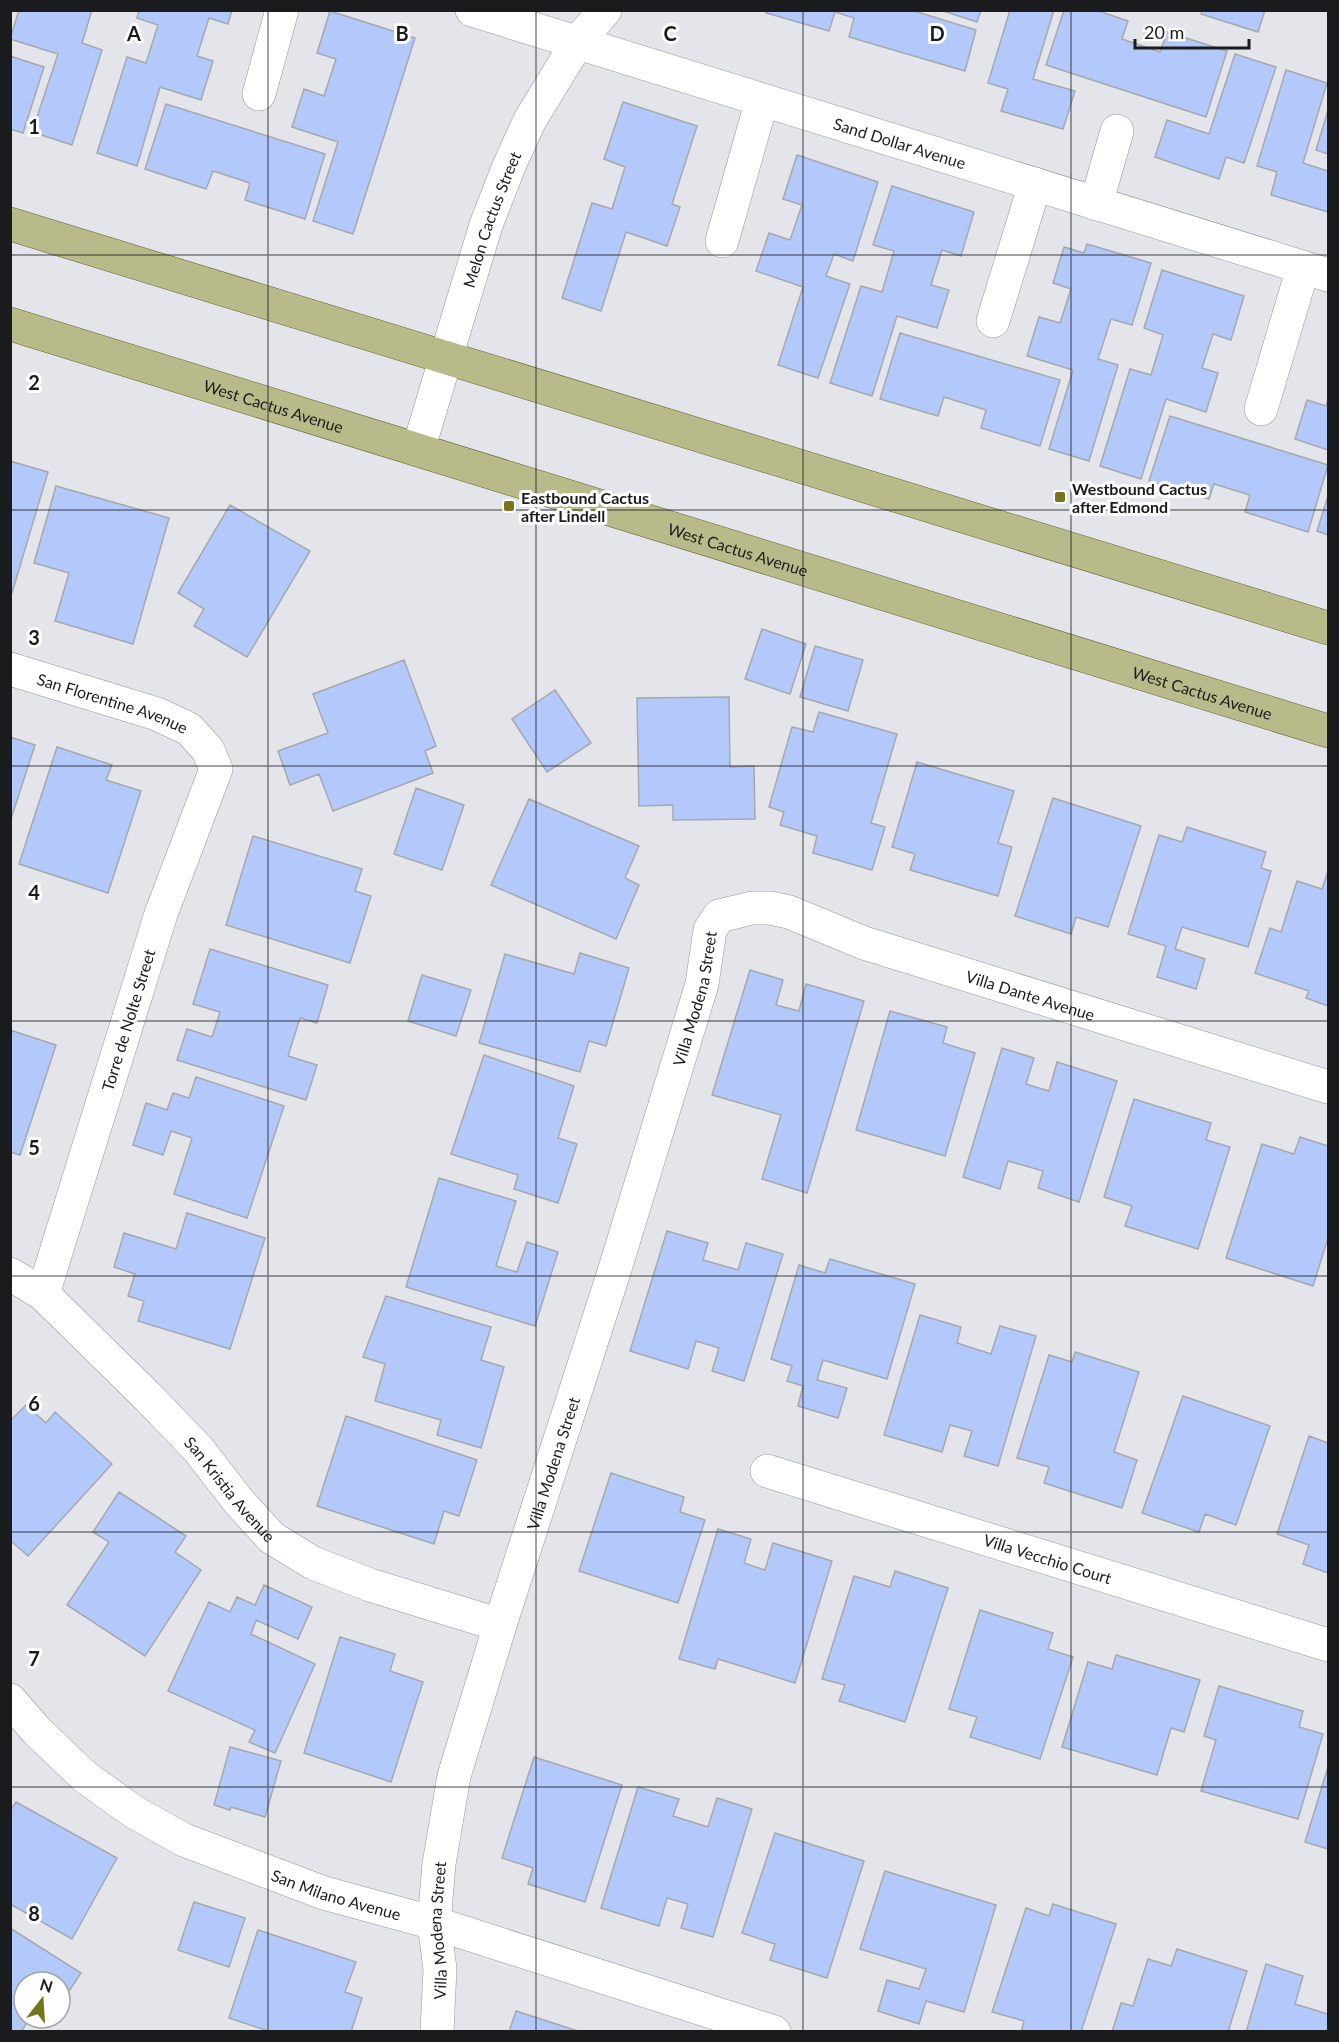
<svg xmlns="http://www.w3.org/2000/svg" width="1339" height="2042" font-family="Lato,sans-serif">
<rect width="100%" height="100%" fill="#e3e5ea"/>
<!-- building -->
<path fill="#b3c8fb" stroke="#a5a8ad" stroke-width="1.5" d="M19,10H92L82,43L102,50L72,145L32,132L58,54L10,39Z
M139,10H232L228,24L209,18L197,56L213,61L201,100L160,87L137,166L97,153L127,57L146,63L158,25L137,18Z
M766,10H911L976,30L965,71L849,37L854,18L835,12L829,31L766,13Z
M940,10H981L977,22Z
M1010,10H1054L1033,79L1075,91L1063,129L1001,111L1008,89L988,83Z
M1064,10H1096L1128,21L1122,39L1160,52L1167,32L1227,51L1206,117L1046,65Z
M1203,10H1265L1258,32L1201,14Z
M330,11L415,38L353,234L313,221L338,142L292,127L304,89L324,96L336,59L317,53Z
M1235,54L1276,67L1244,163L1226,157L1219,179L1155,157L1167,120L1209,134Z
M10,56L44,67L23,133L10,129Z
M1286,70L1327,83L1303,163L1328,171V212L1271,195L1277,172L1257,166Z
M623,102L697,126L672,204L680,207L667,246L626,232L601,311L562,298L592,203L612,209L625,167L604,159Z
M166,104L325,154L305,219L245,200L250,183L213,171L206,189L145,169Z
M1328,110V154L1316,150Z
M797,155L878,182L853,261L834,254L826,276L850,284L818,378L778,365L803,287L756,271L769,233L790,240L802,205L783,199Z
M892,186L974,212L961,256L942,250L931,285L949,290L937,328L897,316L872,396L830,383L861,286L882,292L894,251L873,245Z
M1087,244L1151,263L1132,325L1111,319L1098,359L1118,365L1089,461L1049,449L1073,370L1027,356L1039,317L1060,323L1071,289L1053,283L1064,247L1084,253Z
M1162,270L1244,296L1231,340L1213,334L1202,368L1218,373L1206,412L1166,399L1141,479L1100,466L1130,369L1151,375L1163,335L1144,328Z
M900,333L1060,380L1040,446L981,428L986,410L944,397L938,416L880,399Z
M1328,399V450L1295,439L1307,400L1326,406Z
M1170,416L1328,465L1308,532L1245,512L1250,495L1214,484L1209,499L1149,481Z
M10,461L48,472L12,593L10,592Z
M56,486L169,518L133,644L55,621L69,573L34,563Z
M1328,496V535L1317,531Z
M230,505L310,551L247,657L194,626L204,609L178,593Z
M762,629L806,644L790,694L745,679Z
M815,646L863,660L848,711L800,697Z
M404,660L436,746L425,751L433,773L333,811L319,774L290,785L278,751L328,733L313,694Z
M555,690L591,743L547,772L512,719Z
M729,697L730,767L754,766L755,819L673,820V805L639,806L637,698Z
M819,712L897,734L871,823L885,827L872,870L813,853L817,836L780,825L784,812L769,807L792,727L813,732Z
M10,737L35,745L10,822Z
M57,747L112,765L106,780L141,791L108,893L19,864Z
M917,762L1014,791L998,843L1012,847L998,896L910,870L915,854L892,847Z
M416,788L464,805L442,870L394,854Z
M1053,798L1141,826L1108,927L1076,917L1071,934L1015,916Z
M529,799L639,846L625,878L639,885L616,939L491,885Z
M1187,827L1266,852L1261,868L1271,871L1248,947L1182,927L1175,949L1205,959L1196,989L1157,977L1166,946L1128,934L1159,835L1182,842Z
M253,836L362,869L355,891L371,896L350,963L226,925Z
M1328,871V1006L1306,998L1309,991L1255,973L1270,928L1281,932L1297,881L1322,889Z
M210,949L328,985L317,1023L300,1018L288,1056L317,1065L306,1100L177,1060L187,1029L212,1037L220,1012L193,1004Z
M580,953L629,968L606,1046L589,1041L580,1072L479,1043L505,954L574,974Z
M750,970L783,980L776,1005L799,1011L806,984L864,1001L807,1193L762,1179L781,1115L712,1095Z
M422,975L471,990L456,1036L408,1021Z
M890,1011L947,1027L943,1043L975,1053L945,1156L856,1130Z
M10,1030L56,1045L20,1155L10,1152Z
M1002,1048L1034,1058L1026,1084L1049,1091L1057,1062L1117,1081L1079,1202L1038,1188L1043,1171L1008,1161L1000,1189L963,1177Z
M484,1055L574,1086L558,1138L577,1144L558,1203L514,1189L518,1175L451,1154Z
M196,1077L284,1106L247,1218L174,1194L192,1138L171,1131L163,1155L133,1145L146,1103L167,1110L173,1093L189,1098Z
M1134,1099L1211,1123L1206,1140L1230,1147L1198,1249L1125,1226L1132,1206L1104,1197Z
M1300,1137L1328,1146V1238L1313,1286L1226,1258L1262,1144L1294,1154Z
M439,1178L516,1201L496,1266L517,1272L527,1242L558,1252L535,1326L406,1287Z
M187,1213L265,1238L230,1349L138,1321L144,1301L128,1296L135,1274L114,1267L124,1233L176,1249Z
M667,1231L708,1243L703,1260L738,1270L746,1243L783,1254L744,1381L712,1371L719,1348L696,1341L688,1369L630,1351Z
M830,1259L915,1284L887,1379L823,1360L817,1380L847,1388L838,1418L798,1406L803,1386L787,1381L792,1366L771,1359L799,1265L825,1273Z
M386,1296L491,1327L481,1360L504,1367L481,1448L437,1435L441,1420L375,1401L385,1364L363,1357Z
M920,1315L961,1327L957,1343L991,1354L1000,1326L1036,1336L998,1466L964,1456L972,1431L950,1425L942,1452L884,1435Z
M1075,1352L1139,1372L1114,1452L1137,1460L1122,1508L1044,1483L1049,1467L1017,1458L1049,1355L1072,1362Z
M1183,1396L1270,1426L1236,1525L1205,1514L1199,1532L1142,1513Z
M26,1405L46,1423L55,1412L112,1464L28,1556L10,1540V1421Z
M346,1416L477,1460L459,1516L444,1511L434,1544L317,1506Z
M1309,1436L1328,1443V1573L1303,1564L1309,1545L1277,1534Z
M611,1473L684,1497L680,1512L705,1520L678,1603L579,1571Z
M119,1492L186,1536L175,1552L201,1570L145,1656L67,1605L109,1542L93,1532Z
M718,1529L751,1539L744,1563L765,1570L773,1543L832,1561L795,1683L718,1659L715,1669L679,1659Z
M895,1571L948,1588L905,1722L839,1701L845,1685L822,1679L854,1576L890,1587Z
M264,1585L312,1607L298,1639L256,1620L251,1634L315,1664L275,1753L249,1742L255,1730L168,1691L209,1602L230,1612L237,1597L255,1605Z
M980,1610L1053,1633L1048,1649L1073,1657L1040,1759L970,1737L977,1717L949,1709Z
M340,1637L395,1654L390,1671L423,1682L391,1782L304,1753Z
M1116,1655L1200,1680L1184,1732L1171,1728L1157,1775L1062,1747L1088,1662L1112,1669Z
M1219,1686L1303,1711L1299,1727L1323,1734L1298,1819L1201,1791L1216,1740L1204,1736Z
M230,1747L281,1761L265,1817L231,1807L230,1810L214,1805Z
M534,1757L622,1785L585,1902L528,1884L533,1868L502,1858Z
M1328,1767V1849L1305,1842Z
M638,1787L679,1799L673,1816L708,1827L717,1798L752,1809L713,1937L681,1928L688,1904L667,1898L659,1926L601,1908Z
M16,1802L117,1858L72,1939L10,1904V1811Z
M775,1833L864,1861L827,1978L770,1960L775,1944L742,1933Z
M885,1871L996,1905L964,2012L926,2001L919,2024L878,2011L887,1980L919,1989L926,1969L860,1949Z
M194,1902L245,1918L229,1967L178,1950Z
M1053,1904L1116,1924L1081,2032H1021L1024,2021L992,2012L1026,1908L1049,1916Z
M10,1928L81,1973L60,2005V1982H24V2018H30L21,2032H10Z
M258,1930L356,1962L345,1992L362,1998L351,2032H271L229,2018Z
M1177,1949L1247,1971L1228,2032H1112L1121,2003L1133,2006L1148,1959L1171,1966Z
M1266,1964L1303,1976L1295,2004L1328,2014V2032H1246Z
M516,2011L581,2032H509Z"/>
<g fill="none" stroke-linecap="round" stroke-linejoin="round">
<!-- minor casing -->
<g stroke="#93969b" stroke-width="34">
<g id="minor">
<path id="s1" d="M472,10L1328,275"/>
<path d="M259,94L282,10"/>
<path d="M1096,204L1117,131"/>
<path d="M722,241L762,100"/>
<path d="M993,321L1035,184"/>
<path d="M1261,409L1303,268"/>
<path id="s2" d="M418,450L486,225L509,166L530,120L577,43L605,10"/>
<path id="s3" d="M10,669L157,714L189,729L208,750L216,769L161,914L43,1294"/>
<path id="s4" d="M10,1274L43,1294L148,1397L198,1449L240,1503L272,1538L313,1563L370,1585L500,1625"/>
<path id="s5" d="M767,1471L1328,1645"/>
<path id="s6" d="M10,1700L37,1731L84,1776L134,1812L184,1840L324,1893L434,1923L774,2032"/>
<path id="s7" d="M437,2032L440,1969L434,1923L439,1864L454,1776L500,1625L614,1272L702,984L710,930L719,916L752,908H770L789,912L864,943L1328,1087"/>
</g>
</g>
<!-- primary casing -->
<g stroke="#636430" stroke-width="34">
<g id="primary">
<path d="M10,224L1328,628"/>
<path id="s8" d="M10,324L1328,731"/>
</g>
</g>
<!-- minor -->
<use href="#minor" stroke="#fff" stroke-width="33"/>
<!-- primary -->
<use href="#primary" stroke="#b9ba89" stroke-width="33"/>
</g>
<!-- grid -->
<path fill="none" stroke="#1a1b1c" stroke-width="1.5" stroke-opacity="0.55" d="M268,10V2032M536,10V2032M803,10V2032M1071,10V2032M10,255H1328M10,510H1328M10,766H1328M10,1021H1328M10,1276H1328M10,1532H1328M10,1787H1328"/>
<!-- markers -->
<g fill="#75761c" stroke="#fff" stroke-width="2">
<rect x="1054" y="491" width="12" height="12" rx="3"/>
<rect x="503" y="500" width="12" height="12" rx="3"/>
</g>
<g text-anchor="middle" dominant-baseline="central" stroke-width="6" stroke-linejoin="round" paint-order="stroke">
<!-- street labels -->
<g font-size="16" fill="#1a1b1c" stroke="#fff">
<text stroke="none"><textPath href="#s1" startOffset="448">Sand Dollar Avenue</textPath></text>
<text stroke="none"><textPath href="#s2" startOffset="242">Melon Cactus Street</textPath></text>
<text stroke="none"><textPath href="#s8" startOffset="276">West Cactus Avenue</textPath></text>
<text stroke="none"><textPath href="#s8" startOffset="762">West Cactus Avenue</textPath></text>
<text stroke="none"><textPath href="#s8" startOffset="1248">West Cactus Avenue</textPath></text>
<text stroke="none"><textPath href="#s3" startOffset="108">San Florentine Avenue</textPath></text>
<text stroke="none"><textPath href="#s7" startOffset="1486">Villa Dante Avenue</textPath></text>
<text stroke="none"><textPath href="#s7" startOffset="1072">Villa Modena Street</textPath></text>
<text transform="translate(128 1020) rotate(-73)">Torre de Nolte Street</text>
<text stroke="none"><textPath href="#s7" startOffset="586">Villa Modena Street</textPath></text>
<text stroke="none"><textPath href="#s4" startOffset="309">San Kristia Avenue</textPath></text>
<text stroke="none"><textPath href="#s5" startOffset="294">Villa Vecchio Court</textPath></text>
<text stroke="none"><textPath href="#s6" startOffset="387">San Milano Avenue</textPath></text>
<text stroke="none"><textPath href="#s7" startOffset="102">Villa Modena Street</textPath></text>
</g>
<!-- poi labels -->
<g font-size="16" font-weight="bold" fill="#1a1b1c" stroke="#fff" text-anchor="start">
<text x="1072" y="488">Westbound Cactus<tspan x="1072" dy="18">after Edmond</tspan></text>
<text x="521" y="497">Eastbound Cactus<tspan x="521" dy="18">after Lindell</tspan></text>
</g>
</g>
<g font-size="20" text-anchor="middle" font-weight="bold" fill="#1a1b1c" stroke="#fff" stroke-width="6" stroke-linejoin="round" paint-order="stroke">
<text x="134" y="41">A</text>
<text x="402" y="41">B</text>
<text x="670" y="41">C</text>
<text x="937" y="41">D</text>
<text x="34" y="134">1</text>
<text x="34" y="390">2</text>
<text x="34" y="645">3</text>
<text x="34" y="900">4</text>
<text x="34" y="1155">5</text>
<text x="34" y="1411">6</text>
<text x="34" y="1666">7</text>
<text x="34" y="1921">8</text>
</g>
<!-- border -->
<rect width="1339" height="2042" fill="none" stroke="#1a1b1c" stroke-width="24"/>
<!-- north arrow -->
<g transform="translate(42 2000) rotate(17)"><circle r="28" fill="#ffffff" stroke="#a3a4a4" stroke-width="1.5"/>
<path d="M0-4.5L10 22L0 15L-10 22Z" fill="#75761c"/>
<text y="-9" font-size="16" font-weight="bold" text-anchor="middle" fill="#1a1b1c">N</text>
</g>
<!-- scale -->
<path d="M1135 39v9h114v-9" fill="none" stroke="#1a1b1c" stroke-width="3"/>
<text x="1144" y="39" font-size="18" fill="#1a1b1c" stroke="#ffffff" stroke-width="4.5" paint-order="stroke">20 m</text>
</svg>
